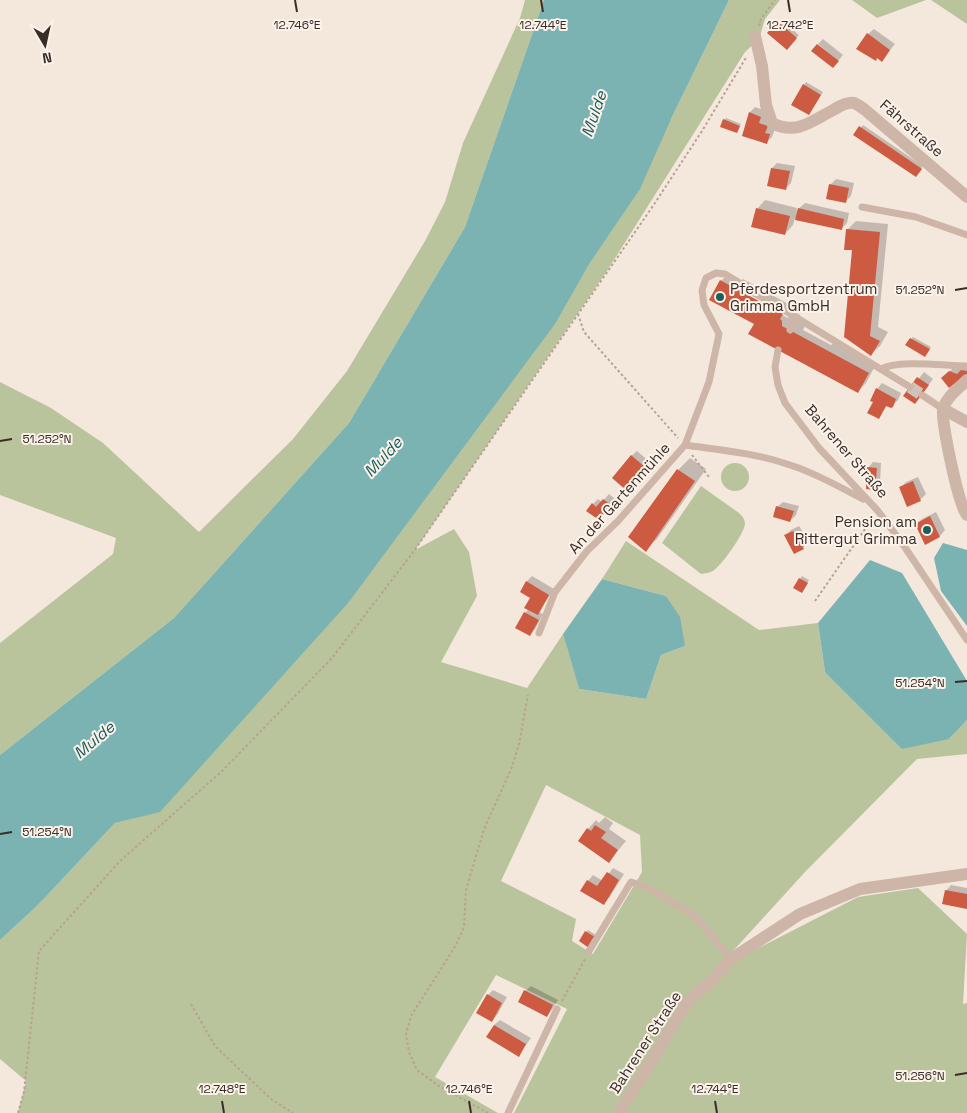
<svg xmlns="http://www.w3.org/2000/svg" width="967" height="1113" font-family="'Space Grotesk',sans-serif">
<rect width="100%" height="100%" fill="#f4e8dd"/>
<!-- green -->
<path fill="#b9c49c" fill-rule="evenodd" d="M525,0H544L465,227L349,423L174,618L0,755V643L113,554L116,538L0,495V382L51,408L103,443L199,532L293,439L347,371L425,241L445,202L463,143L520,18Z
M729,0H780L765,19L759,39L745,52L607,271L415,550L454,529L469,552L477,596L441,662L527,688L563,634L579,689L646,699L661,655L685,646L666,596L602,579L626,541L759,630L818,623L825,672L949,739L967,720V754L917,759L805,872L712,974L751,952L858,897L918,888L967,934L963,1004L967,1003V1113H514L567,1009L496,975L435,1077L498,1113H18L26,1081L0,1059V940L38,905L115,823L160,811L671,119ZM546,785L640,835L642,872L593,954L572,941L576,919L501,881Z
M852,0H926L877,18Z
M931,0H967V24Z
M721 477a14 14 0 1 1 28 0a14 14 0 1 1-28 0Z
M701,486L739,513C742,516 745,519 745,524C744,534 722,565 713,571C709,573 705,573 701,574L662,543Z"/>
<!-- water -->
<path fill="#7ab3b2" d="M544,0H729L671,119L640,189L589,264L555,324L348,603L160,812L115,823L38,905L0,940V755L174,618L349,423L465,227Z
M943,543L967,550V626L941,591L934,558Z
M870,560L902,573L967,681V720L949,739L902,749L825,672L818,623Z
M602,579L666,596L680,617L685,646L661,655L646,699L579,689L563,634Z"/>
<!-- shadow -->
<path fill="#0003" fill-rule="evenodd" d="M781,20L799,35L787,48L769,33Z
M874,29L895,44L882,60L868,34Z
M823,39L843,55L838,61L818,44Z
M806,82L823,92L809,114L804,85Z
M755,107L766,111L775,129L772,137L766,143L745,126L750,112Z
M726,118L741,124L737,132L724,120Z
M863,125L923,166L918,173L855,135Z
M777,163L795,166L791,183L785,189L772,168Z
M836,179L854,183L851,196L845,202L830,185Z
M765,200L797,208L796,211L805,203L849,213L847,223L841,229L795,218L793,225L785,234L757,209Z
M856,221L888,224L878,327L888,332L880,346L871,354L853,249L847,230Z
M727,275L740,282L743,279L790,305L788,310L805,326L803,330L831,345L835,342L876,364L866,383L858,391L756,323L711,299L721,281ZM735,287L789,316L788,318L735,290Z
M913,337L931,347L927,353L911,339Z
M955,366H967V373L943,378Z
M924,372L933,379L920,397L905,396Z
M882,383L901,393L898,400L892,406L887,405L879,418L874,402L877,389Z
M637,451L650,462L632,484L631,456Z
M690,458L706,469L657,539L645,550L630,537L678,470Z
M873,462L881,463L880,483L874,488L868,468Z
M918,477L926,494L920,500L908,505L900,488L906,482Z
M609,494L615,499L598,518L593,504L598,499L602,502Z
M783,502L799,506L796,515L790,521L777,507Z
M936,512L945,530L940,536L925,543L916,524L922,519Z
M799,526L809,542L803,548L795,552L785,536L791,530Z
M532,576L554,589L539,612L543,614L535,629L530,634L525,613L529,609L531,597L527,581Z
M802,576L809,580L804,589L794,588Z
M605,817L613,823L609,829L626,841L609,861L588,829L596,820L599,823Z
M613,868L624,874L609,898L604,903L588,881L593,875L603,881Z
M951,885L967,888V907L946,891Z
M588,930L596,935L588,946L586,932Z
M531,986L558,1000L552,1010L547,1016L525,991Z
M493,990L507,997L497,1015L492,1020L488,995Z
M500,1020L531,1038L519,1055L494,1025Z"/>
<!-- building -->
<path fill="#cd5b42" d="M777,21L797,38L787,50L767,33Z
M867,33L890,50L882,62L877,58L876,61L856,49Z
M817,44L839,61L833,68L811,51Z
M803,84L821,95L809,115L791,105Z
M749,112L761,117L759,123L768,126L765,133L770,134L767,144L742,136Z
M723,119L740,126L737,133L720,127Z
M859,126L922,169L916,177L853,135Z
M771,168L790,171L786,190L767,186Z
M829,184L849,188L846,203L826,199Z
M756,208L790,216L785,235L751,227Z
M798,208L844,219L842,230L795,220Z
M846,229L880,232L870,336L880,341L871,356L844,337L852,250H844Z
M720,280L783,314L780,319L782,321V326L869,373L858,393L748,334L754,324L709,300Z
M910,338L930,349L925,357L905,345Z
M961,370L967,371V374L949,388L941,378L949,371L957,374Z
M917,377L929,385L915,404L903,396Z
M876,388L896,399L893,407L891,408L886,406L879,419L867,413L873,402L870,401Z
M631,455L646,468L627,491L612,478Z
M867,467L877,468L875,490L866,489Z
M677,469L695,481L646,552L628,537Z
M913,481L921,501L907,507L899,487Z
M603,499L611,505L599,520L586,511L592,503L596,507Z
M776,506L794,511L790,522L773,517Z
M930,516L940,537L925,545L915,524Z
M793,531L804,549L794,554L784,535Z
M799,578L808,583L802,593L793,588Z
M526,581L549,595L538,615L524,608L530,598L520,592Z
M524,612L539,620L530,636L515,628Z
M595,825L606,832L601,838L618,850L609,863L578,841L587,828L591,831Z
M607,872L619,880L604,905L580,891L587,880L597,886Z
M945,890L967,894V909L942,904Z
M585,931L595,937L589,948L579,941Z
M524,990L553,1005L547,1017L518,1002Z
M487,994L502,1003L492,1022L476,1013Z
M494,1025L526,1044L519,1057L486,1037Z"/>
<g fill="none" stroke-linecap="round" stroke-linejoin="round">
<!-- street-tunnel -->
<path stroke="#cfc3b9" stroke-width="12" stroke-dasharray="12 6" stroke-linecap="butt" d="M910,387L922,395"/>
<!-- path -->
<path stroke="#b9a092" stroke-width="2" stroke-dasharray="2.5 2.5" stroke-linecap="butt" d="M759,26L761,19L775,0
M578,314L584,332L678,438
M692,455L709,477
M815,601L872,519
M562,1001L585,959
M191,1004L215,1046L271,1099L293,1113
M18,1113L24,1092L39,951L120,861L221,772L332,658L414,551L653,206L702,131L747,56
M488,1113L439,1086L417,1070L409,1052L406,1034L411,1016L456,945L464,927L466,890L484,829L512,767L519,744L528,695"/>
<!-- lane -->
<path stroke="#cdb6a8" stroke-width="7" d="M862,207L916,217L967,235
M790,330L797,317
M778,350L775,367L778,385L785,403L819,448L878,511L902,543L967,640
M881,369C898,359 946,366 967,366
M922,395L943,409
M685,445C720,450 756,453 790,465C816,473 839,487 863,499
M539,633L555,592L587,551L618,521L685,445L709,382L719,334L704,305L702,290L706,278L716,273L725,274L910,387
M589,951L631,882L647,887L694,915L731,959
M508,1113L557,1009"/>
<!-- street -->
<path stroke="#cdb6a8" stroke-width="12" d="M755,36L762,66L766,105L772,123C797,136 813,120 835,109C840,106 847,102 854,103C857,104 861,107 864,109L967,197
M967,380C959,388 945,398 943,410C942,425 958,504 967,515
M943,409L967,422
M619,1113L688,1001L713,979L731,959L800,914L860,889L967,874"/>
</g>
<!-- ticks -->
<path fill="none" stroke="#392d28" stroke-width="2" d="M295,0L297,12M541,0L543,12M788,0L790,12M955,290L967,288M0,441L12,439M955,682L967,681M0,834L12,832M955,1075L967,1073M222,1101L224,1113M469,1101L471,1113M715,1101L717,1113"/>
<!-- markers -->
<g fill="#1b5e5e" stroke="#fbf2ea" stroke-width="2">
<circle cx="720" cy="297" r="5"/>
<circle cx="927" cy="530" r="5"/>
</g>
<g text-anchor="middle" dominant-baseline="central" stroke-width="4" stroke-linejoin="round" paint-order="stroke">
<!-- street labels -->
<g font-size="15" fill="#392d28" stroke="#fbf2ea">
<text transform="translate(912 128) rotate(41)">Fährstraße</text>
<text transform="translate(847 451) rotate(49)">Bahrener Straße</text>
<text transform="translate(619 498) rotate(-48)">An der Gartenmühle</text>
<text transform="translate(645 1042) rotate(-57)">Bahrener Straße</text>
</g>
<!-- poi labels -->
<g font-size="15" fill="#392d28" stroke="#fbf2ea" text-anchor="start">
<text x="730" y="288">Pferdesportzentrum<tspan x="730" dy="17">Grimma GmbH</tspan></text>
<text x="917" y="521" text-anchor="end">Pension am<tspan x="917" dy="17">Rittergut Grimma</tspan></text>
</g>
<!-- water labels -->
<g font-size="16" font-style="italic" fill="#1b5e5e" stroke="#fbf2ea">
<text transform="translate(594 114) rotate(-71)">Mulde</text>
<text transform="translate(383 457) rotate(-47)">Mulde</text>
<text transform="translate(94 740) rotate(-40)">Mulde</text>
</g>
</g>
<g font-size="12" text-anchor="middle" fill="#392d28" stroke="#fbf2ea" stroke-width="4" stroke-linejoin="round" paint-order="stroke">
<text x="297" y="29">12.746°E</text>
<text x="543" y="29">12.744°E</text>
<text x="790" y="29">12.742°E</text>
<text x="920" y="294">51.252°N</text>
<text x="47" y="443">51.252°N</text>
<text x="920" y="687">51.254°N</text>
<text x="47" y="836">51.254°N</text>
<text x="920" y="1080">51.256°N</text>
<text x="222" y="1093">12.748°E</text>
<text x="469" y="1093">12.746°E</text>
<text x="715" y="1093">12.744°E</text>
</g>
<!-- north arrow -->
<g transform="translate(45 45) rotate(171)" stroke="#fbf2ea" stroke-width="4" paint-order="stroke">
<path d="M0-4L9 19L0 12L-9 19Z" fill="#392d28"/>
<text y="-8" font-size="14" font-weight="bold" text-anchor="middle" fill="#392d28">N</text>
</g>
</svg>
